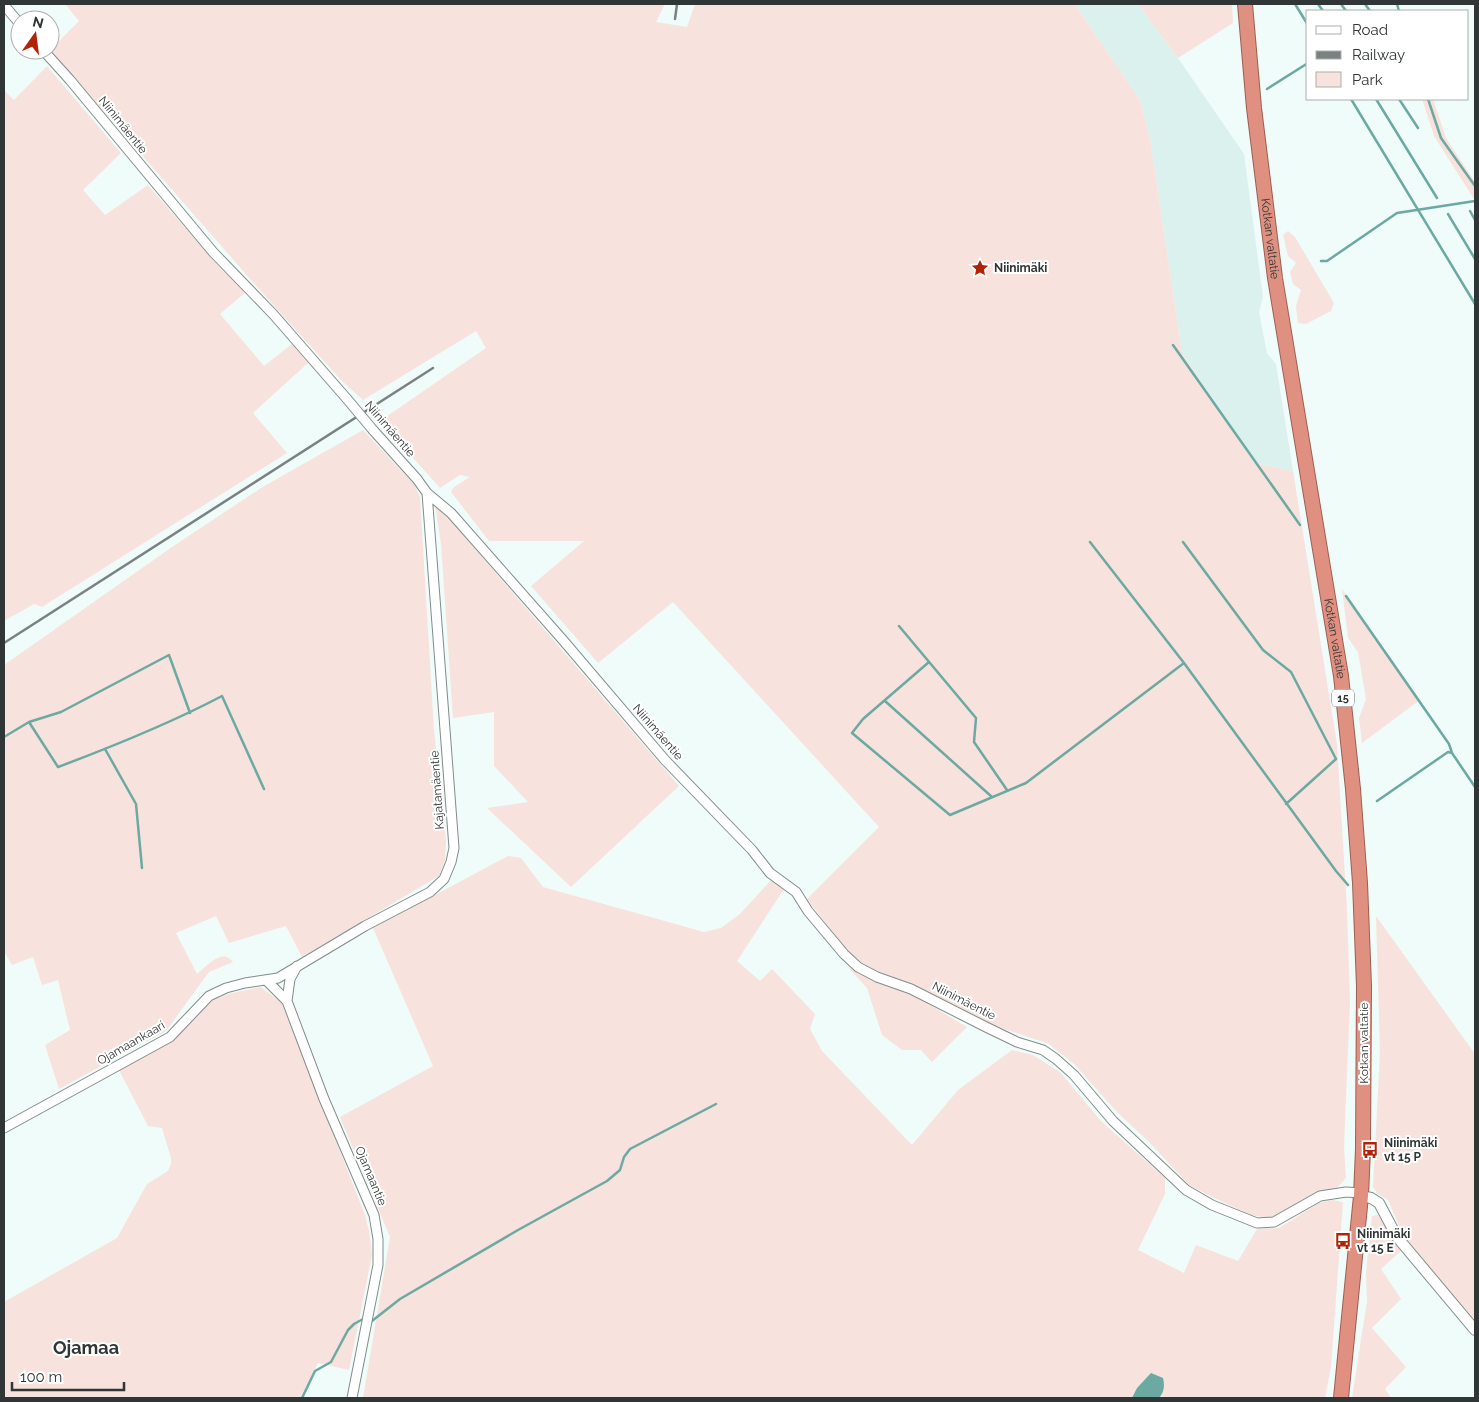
<svg xmlns="http://www.w3.org/2000/svg" width="1479" height="1402" font-family="Raleway,sans-serif">
<rect width="100%" height="100%" fill="#effcfa"/>
<!-- built -->
<path fill="#dbf1ee" d="M1075,4H1138L1178,58L1244,154L1263,297L1259,312L1267,353L1276,364L1293,471L1254,463L1182,353L1150,139L1140,100Z"/>
<!-- green -->
<path fill="#f8e2dd" d="M65,4H665L656,22L687,27L695,4H1075L1140,100L1150,139L1182,353L1254,463L1293,471L1337,744L1347,909L1350,1002L1344,1147L1346,1178L1338,1187L1317,1193L1273,1219L1251,1215L1208,1195L1189,1185L1149,1142L1117,1112L1074,1064L1049,1044L990,1024L911,984L871,969L849,953L807,899L879,827L673,602L598,663L531,586L584,541H489L451,492L454,487L470,477L460,475L440,488L380,421L486,348L476,331L363,400L341,380L258,288L50,50L79,21Z
M1138,4H1232L1233,23L1178,58Z
M47,66L121,153L83,190L105,215L148,185L221,269L246,292L220,314L264,366L292,344L308,363L253,413L287,453L42,607L34,604L4,621V90L14,100Z
M1422,99H1433L1446,138L1475,182V199H1474L1434,136Z
M1288,231L1295,237L1334,303L1331,311L1306,324L1298,323L1296,306L1301,290L1293,284L1290,272L1296,263L1288,256L1283,235Z
M363,430L414,484L420,497L434,730L446,841L445,860L439,876L302,957L286,926L229,943L216,916L176,933L197,974C206,967 222,947 233,962L209,972L166,1031L59,1089L45,1045L70,1030L58,980L42,985L33,957L12,965L4,951V665L172,547L261,488Z
M435,505L441,506L470,543L679,786L571,887L487,808L528,802L494,766V712L453,718L441,544Z
M1342,589L1420,700L1362,743L1359,718L1366,699L1358,652L1348,638Z
M508,856L521,858L543,887L704,932L721,928L740,914L772,879L784,889L737,961L760,981L772,969L815,1014L810,1029L822,1051L912,1145L958,1090L1012,1050L1033,1055L1061,1073L1101,1121L1165,1178V1194L1138,1250L1184,1273L1196,1245L1238,1261L1257,1229L1279,1228L1319,1203L1332,1200L1343,1202L1331,1367L1325,1398H363L390,1237L340,1117L433,1066L373,928Z
M1376,916L1475,1054V1321L1472,1319L1403,1235L1388,1200L1377,1193L1373,1187L1380,1052Z
M847,966L872,980L908,992L967,1027L932,1062L921,1050H902L882,1035L867,988Z
M261,987L282,1003L365,1215L369,1231L372,1255L349,1370L318,1363L300,1398H4V1302L117,1238L147,1184L168,1171L171,1164V1158L162,1128L148,1126L119,1070L173,1040L182,1028L214,999L228,994Z
M1378,1215L1402,1250L1381,1269L1401,1299L1372,1328L1406,1367L1385,1389L1391,1398H1352L1367,1301L1366,1272L1372,1216Z"/>
<!-- water -->
<path fill="#6ba9a2" d="M1151,1373L1163,1378C1165,1386 1164,1392 1159,1398H1132L1137,1388Z"/>
<g fill="none" stroke-linecap="round" stroke-linejoin="round">
<!-- stream -->
<path stroke="#6ba9a2" stroke-width="2.5" d="M1295,4L1308,25
M1318,4L1323,11
M1341,4L1346,11
M1365,4L1370,11
M1397,4L1399,11
M1267,89L1308,63
M1351,99L1475,304
M1376,99L1437,198
M1399,99L1418,128
M1428,99L1441,138L1475,186
M1470,211L1475,220
M1448,214L1475,259
M1321,261H1327L1397,213L1475,201
M1173,345L1300,525
M1090,542L1184,663L1336,871L1348,885
M1183,542L1263,650L1291,672L1336,759L1286,804
M1346,596L1449,744L1452,753L1475,787
M899,626L976,718L974,742L1007,790
M929,662L863,719L852,733L950,815L1026,783L1184,663
M885,701L992,797
M29,722L58,767C114,746 169,724 222,696L264,789
M4,737L29,722L61,712L169,655L190,713
M105,749L136,804L142,868
M1377,801L1448,752L1452,753
M372,1321L400,1299L518,1230L607,1181L620,1170L624,1157L630,1149L716,1104
M302,1398L315,1371L331,1362L348,1330L354,1324L363,1319"/>
<!-- minor casing -->
<g stroke="#808d8b" stroke-width="11">
<path id="minor" d="M4,5L20,24
M43,50L70,80L213,252L273,314L347,399
M373,430L417,479L427,493L451,513L562,639L665,760L752,850L770,873L796,892L808,911L844,954L858,967L877,977L911,989L986,1027L1017,1042L1043,1050L1056,1059L1074,1075L1113,1121L1186,1190L1212,1205L1257,1223L1274,1222L1320,1196L1346,1192L1361,1193
M266,980L287,1001L324,1099L374,1215L378,1239V1265L352,1398
M287,1001L290,979L297,966
M4,1128L170,1037L209,996L226,988L245,983L278,978L365,926L430,892L444,879L451,862L454,848L427,493"/>
</g>
<!-- tertiary casing -->
<g stroke="#808d8b" stroke-width="12">
<path id="tertiary" d="M1361,1196L1371,1198L1379,1203L1397,1237L1475,1330"/>
</g>
<!-- trunk casing -->
<g stroke="#9e5e51" stroke-width="16">
<g id="trunk">
<path id="s1" d="M1245,4L1254,108L1275,278L1341,676L1353,789L1360,883L1364,986L1363,1149L1361,1196L1341,1398"/>
</g>
</g>
<!-- minor -->
<use href="#minor" stroke="#fff" stroke-width="9"/>
<!-- tertiary -->
<use href="#tertiary" stroke="#fff" stroke-width="10"/>
<!-- trunk -->
<use href="#trunk" stroke="#e09080" stroke-width="14"/>
<!-- rail -->
<path stroke="#7a8281" stroke-width="2.5" d="M675,19L677,4
M4,643L433,368"/>
<!-- minor-bridge casing -->
<g stroke="#808d8b" stroke-width="11" stroke-linecap="butt">
<path id="minor-bridge" d="M347,399L373,430"/>
</g>
<!-- minor-bridge -->
<use href="#minor-bridge" stroke="#fff" stroke-width="9"/>
</g>
<!-- icons -->
<defs>
<g id="sight-bare" transform="scale(1.35)"><path d="M0-6L1.8-2.2L6-1.7L2.9 1.2L3.7 5.4L0 3.3L-3.7 5.4L-2.9 1.2L-6-1.7L-1.8-2.2Z" fill="#b02307" stroke="#fff" stroke-width="2.5" paint-order="stroke"/></g>
<g id="bus-bare" transform="scale(1.35)"><path d="M-5-6H5V4H4V6H2V4H-2V6H-4V4H-5ZM-3.5-4V0h7V-4ZM-3.5 1.2v1.5H-2V1.2ZM2 1.2v1.5H3.5V1.2Z" fill="#b02307" stroke="#fff" stroke-width="2.5" paint-order="stroke"/></g>
</defs>
<g fill-rule="evenodd">
<use href="#sight-bare" x="980" y="268"/>
<use href="#bus-bare" x="1370" y="1150"/>
<use href="#bus-bare" x="1343" y="1241"/>
</g>
<g text-anchor="middle" dominant-baseline="central" stroke-width="4" stroke-linejoin="round" paint-order="stroke">
<!-- shield labels -->
<rect fill="#fff" stroke="#6e7272" stroke-width="1" x="1332" y="689.5" width="22" height="17" rx="4"/>
<g font-size="11" font-weight="bold" fill="#303635">
<text x="1343" y="698">15</text>
</g>
<!-- street labels -->
<g font-size="12" fill="#303635" stroke="#fff">
<text transform="translate(123 125) rotate(51)">Niinimäentie</text>
<text stroke="none"><textPath href="#s1" startOffset="236">Kotkan valtatie</textPath></text>
<text transform="translate(390 429) rotate(49)">Niinimäentie</text>
<text stroke="none"><textPath href="#s1" startOffset="641">Kotkan valtatie</textPath></text>
<text transform="translate(658 732) rotate(49)">Niinimäentie</text>
<text transform="translate(437 790) rotate(-94)">Kajatamäentie</text>
<text transform="translate(964 1001) rotate(27)">Niinimäentie</text>
<text transform="translate(131 1043) rotate(-30)">Ojamaankaari</text>
<text transform="translate(1364 1043) rotate(-90)">Kotkan valtatie</text>
<text transform="translate(371 1176) rotate(67)">Ojamaantie</text>
</g>
<!-- poi labels -->
<g font-size="12" font-weight="bold" fill="#303635" stroke="#fff" text-anchor="start">
<text x="994" y="268">Niinimäki</text>
<text x="1384" y="1143">Niinimäki<tspan x="1384" dy="14">vt 15 P</tspan></text>
<text x="1357" y="1234">Niinimäki<tspan x="1357" dy="14">vt 15 E</tspan></text>
</g>
<!-- district labels -->
<g font-size="18" font-weight="bold" fill="#303635" stroke="#fff">
<text x="86" y="1347">Ojamaa</text>
</g>
</g>
<!-- border -->
<rect width="1479" height="1402" fill="none" stroke="#303635" stroke-width="10"/>
<!-- legend -->
<rect x="1306" y="10" width="162" height="90" fill="#ffffff" stroke="#acafae"/>
<rect x="1316" y="26" width="25" height="8" fill="#ffffff" stroke="#acafae"/>
<text x="1352" y="35" font-size="15" fill="#303635">Road</text>
<rect x="1316" y="51" width="25" height="8" fill="#7a8281" stroke="#acafae"/>
<text x="1352" y="60" font-size="15" fill="#303635">Railway</text>
<rect x="1316" y="72" width="25" height="15" fill="#f8e2dd" stroke="#acafae"/>
<text x="1352" y="85" font-size="15" fill="#303635">Park</text>
<!-- north arrow -->
<g transform="translate(35 35) rotate(14)"><circle r="24" fill="#ffffff" stroke="#acafae"/>
<path d="M0-4L9 19L0 12L-9 19Z" fill="#b02307"/>
<text y="-8" font-size="14" font-weight="bold" text-anchor="middle" fill="#303635">N</text>
</g>
<!-- scale -->
<path d="M12 1382v8h112v-8" fill="none" stroke="#303635" stroke-width="2.5"/>
<text x="20" y="1382" font-size="15" fill="#303635" stroke="#ffffff" stroke-width="4" paint-order="stroke">100 m</text>
</svg>
